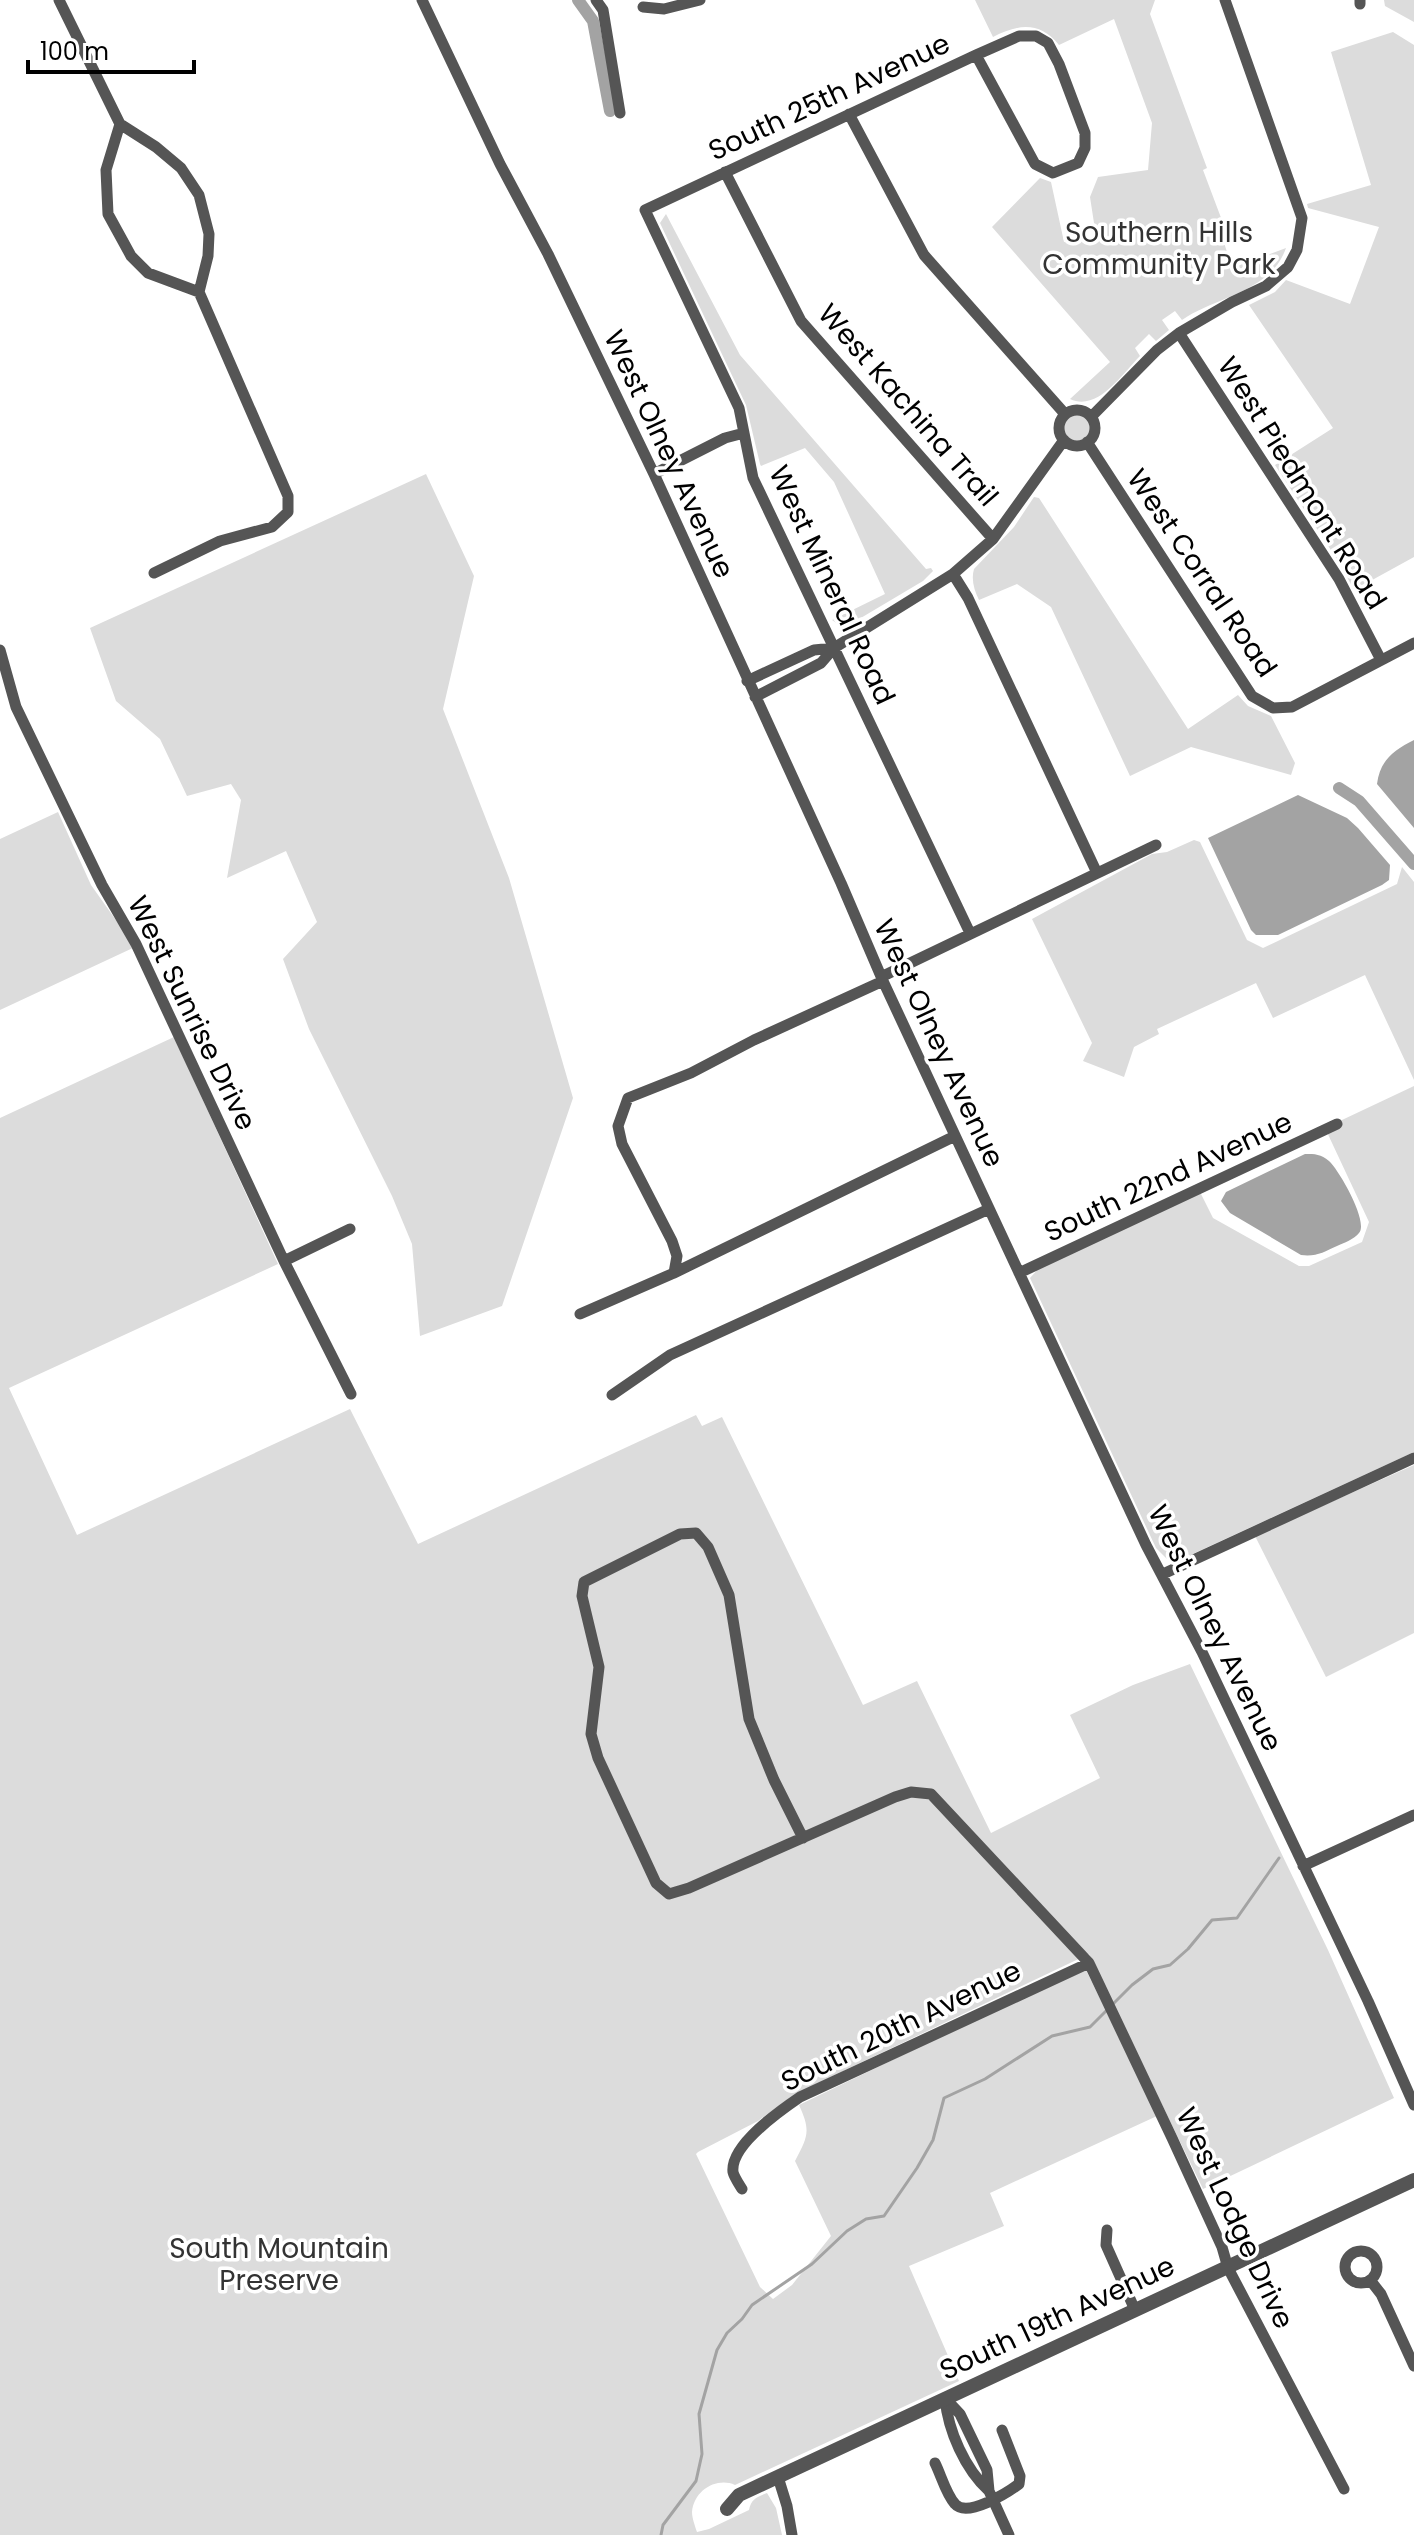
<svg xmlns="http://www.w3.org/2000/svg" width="1414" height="2535" font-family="Poppins,sans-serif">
<rect width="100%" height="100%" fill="#fff"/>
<!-- green -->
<path fill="#dcdcdc" d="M975,0H1155L1150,14L1207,168L1203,170L1226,231L1221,233L1232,268L1286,248C1271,292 1215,297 1182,320L1175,311L1162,320L1169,330L1156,341L1149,334L1135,348L1140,356C1122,374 1098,412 1070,399L1110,362L992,227L1040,178L1051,182L1064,242L1096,236L1090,197L1098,177L1148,170L1152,123L1114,19L1059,45C1040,21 1018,24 993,37Z
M1384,0H1414V22L1385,6Z
M1393,32L1414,45V557L1354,590L1340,564L1275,465L1333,428L1249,305L1275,292L1286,280L1350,304L1379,227L1308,208L1307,204L1371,185L1331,52Z
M666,214L740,355L926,569L931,568L933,571L923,581L849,625L841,626L832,620L885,594L834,482L805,448L761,466L760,464L746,405L660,223Z
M1059 428a18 18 0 1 1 36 0a18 18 0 1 1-36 0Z
M426,474L474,576L443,709L509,878L573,1098L502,1306L420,1336L412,1244L392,1196L309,1029L283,959L317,922L286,851L227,878L241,800L231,784L187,796L160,739L116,701L90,628Z
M1034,497L1039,498L1188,729L1238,695L1248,706L1271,716L1295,763L1291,775L1191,747L1130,776L1051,607L1017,584L979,600C974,590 971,579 974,569L1014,527Z
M58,812L91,885L135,947L0,1010V839Z
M1194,840L1200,842L1247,940L1263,948L1397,884L1402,867L1414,882V1080L1365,975L1273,1018L1256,983L1157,1029L1159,1034L1134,1047L1124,1077L1083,1061L1092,1043L1032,919L1152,854L1167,852Z
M174,1037L278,1264L9,1388L77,1535L350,1409L418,1544L696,1415L702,1426L722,1417L863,1705L917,1681L991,1833L1100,1778L1070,1715L1133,1685L1190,1664L1328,1950L1394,2098L1203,2189L1089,1954L795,2094L758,2121L698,2152L696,2154L760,2287L773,2299L792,2285L831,2236L795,2161C808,2136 811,2131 799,2105L1075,1972L1086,1970L1157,2116L990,2193L1004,2226L909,2266L959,2381L735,2485C717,2477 694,2490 692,2512C692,2518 695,2526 697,2532L709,2529L749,2510C751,2499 757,2497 767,2493L776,2508L782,2535H0V1118Z
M1414,1086V1452L1186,1557L1167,1559L1156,1548L1030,1278L1040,1267L1200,1192L1213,1218L1299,1266H1309L1362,1242L1369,1222L1325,1128Z
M1414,1465V1633L1326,1677L1255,1536Z"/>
<!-- water -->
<path fill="#a3a3a3" d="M1414,740V828L1377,784C1380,760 1394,750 1414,740Z
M1298,795L1347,818L1358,828L1390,865L1389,880L1382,885L1278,935H1256L1251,930L1208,838Z
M1305,1154C1315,1154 1321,1154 1329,1161C1339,1170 1369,1222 1359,1233C1354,1239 1344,1243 1337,1246C1324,1252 1316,1257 1301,1255L1230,1213L1221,1201L1226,1192Z"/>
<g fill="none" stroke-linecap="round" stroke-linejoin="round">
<!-- stream -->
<path stroke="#a3a3a3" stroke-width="3" d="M1112,2005L1132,1985L1153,1969L1170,1965L1188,1949L1212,1920L1237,1918L1279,1858
M661,2535L663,2525L696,2481L702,2454L699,2414L717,2350L727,2333L742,2319L752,2305L812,2264L847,2231L866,2219L884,2216L917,2168L933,2140L944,2098L985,2079L1052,2036L1090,2027L1107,2010"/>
<!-- canal -->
<path stroke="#a3a3a3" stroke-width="12" d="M578,0L593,21L610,111
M1339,788L1359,801L1414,864"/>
<!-- minor -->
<path stroke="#555" stroke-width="11" d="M59,0L120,124L156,147L181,168L199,195L209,234L208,256L199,292L288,496V512L272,527L220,541L154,573
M422,0L500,164L548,254L654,474L841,883L883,981L1146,1545L1202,1652L1368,2001L1414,2105
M596,0L603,10L620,113
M1360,0V4
M643,7L664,9L700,0
M849,114L924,255L1065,414
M120,124L106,170L108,214L131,256L148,273L199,292
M725,172L801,321L993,539
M1179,333L1339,579L1381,660
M1059 428a18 18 0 1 1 36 0a18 18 0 1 1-36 0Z
M1091,417L1157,350L1179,333L1232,302L1266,286L1288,267L1297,250L1302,218L1225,0
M1087,442L1252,696L1273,708L1292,707L1414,643
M654,474L725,438L744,433
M953,574L968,598L1097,873
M0,650L16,707L102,885L136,944L284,1261L351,1394
M747,681L814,650L834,648
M755,697L821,663L834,648L953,574L993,539L1064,440
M970,933L753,478L739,408L645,210L976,55L1019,36H1036L1048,43L1059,64L1085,133V148L1078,163L1053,173L1035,164L976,55
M881,977L1156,845
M284,1261L350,1229
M674,1273L955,1136
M1019,1273L1337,1124
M580,1314L674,1273L677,1256L672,1241L622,1144L618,1126L628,1098L691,1073L754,1040L883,981
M612,1395L670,1355L989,1209
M1163,1574L1414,1458
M803,1838L774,1780L749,1719L729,1595L708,1547L696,1533L680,1534L584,1582L582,1596L599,1667L591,1734L598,1758L656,1883L669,1894L689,1888L895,1797L911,1792L931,1794L1089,1963L1172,2138L1222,2247L1228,2268L1344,2489
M1303,1866L1414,1815
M742,2189C739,2184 734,2177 733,2172C730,2145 781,2110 800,2097L1089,1963
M1107,2230L1106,2245L1135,2310
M1345 2267a16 16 0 1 1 32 0a16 16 0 1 1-32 0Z
M1370,2280L1381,2294L1414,2366
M945,2398L960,2414L987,2470L989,2491L1009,2535
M945,2398C948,2431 965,2469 989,2491
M935,2463C941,2475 946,2494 955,2504C967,2518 1007,2493 1019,2484L1020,2476L1002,2430
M778,2477L787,2506L792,2535"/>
<!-- tertiary -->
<path stroke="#555" stroke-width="14" d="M727,2509L739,2495L1414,2180"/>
</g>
<g text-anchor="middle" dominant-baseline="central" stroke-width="7" stroke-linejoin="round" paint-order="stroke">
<!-- street labels -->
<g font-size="28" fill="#000" stroke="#fff">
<text transform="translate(829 97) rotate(-25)">South 25th Avenue</text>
<text transform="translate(908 405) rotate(49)">West Kachina Trail</text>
<text transform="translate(669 454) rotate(65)">West Olney Avenue</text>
<text transform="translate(1302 483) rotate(58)">West Piedmont Road</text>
<text transform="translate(1202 573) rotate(56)">West Corral Road</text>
<text transform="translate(832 585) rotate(65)">West Mineral Road</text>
<text transform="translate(192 1013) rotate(64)">West Sunrise Drive</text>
<text transform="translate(939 1043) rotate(65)">West Olney Avenue</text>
<text transform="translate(1168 1177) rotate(-25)">South 22nd Avenue</text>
<text transform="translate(1215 1628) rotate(64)">West Olney Avenue</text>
<text transform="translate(901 2026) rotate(-26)">South 20th Avenue</text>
<text transform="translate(1235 2218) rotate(65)">West Lodge Drive</text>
<text transform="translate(1057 2318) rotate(-25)">South 19th Avenue</text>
</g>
<!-- park labels -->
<g font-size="28" fill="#333" stroke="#fff">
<text x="1159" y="232">Southern Hills<tspan x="1159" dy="32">Community Park</tspan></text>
<text x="279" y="2248">South Mountain<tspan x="279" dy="32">Preserve</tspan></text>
</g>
</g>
<!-- scale -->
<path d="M28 60v12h166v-12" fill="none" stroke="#000000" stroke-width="4"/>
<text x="40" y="60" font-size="24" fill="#000000" stroke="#ffffff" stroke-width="6" paint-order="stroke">100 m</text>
</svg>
